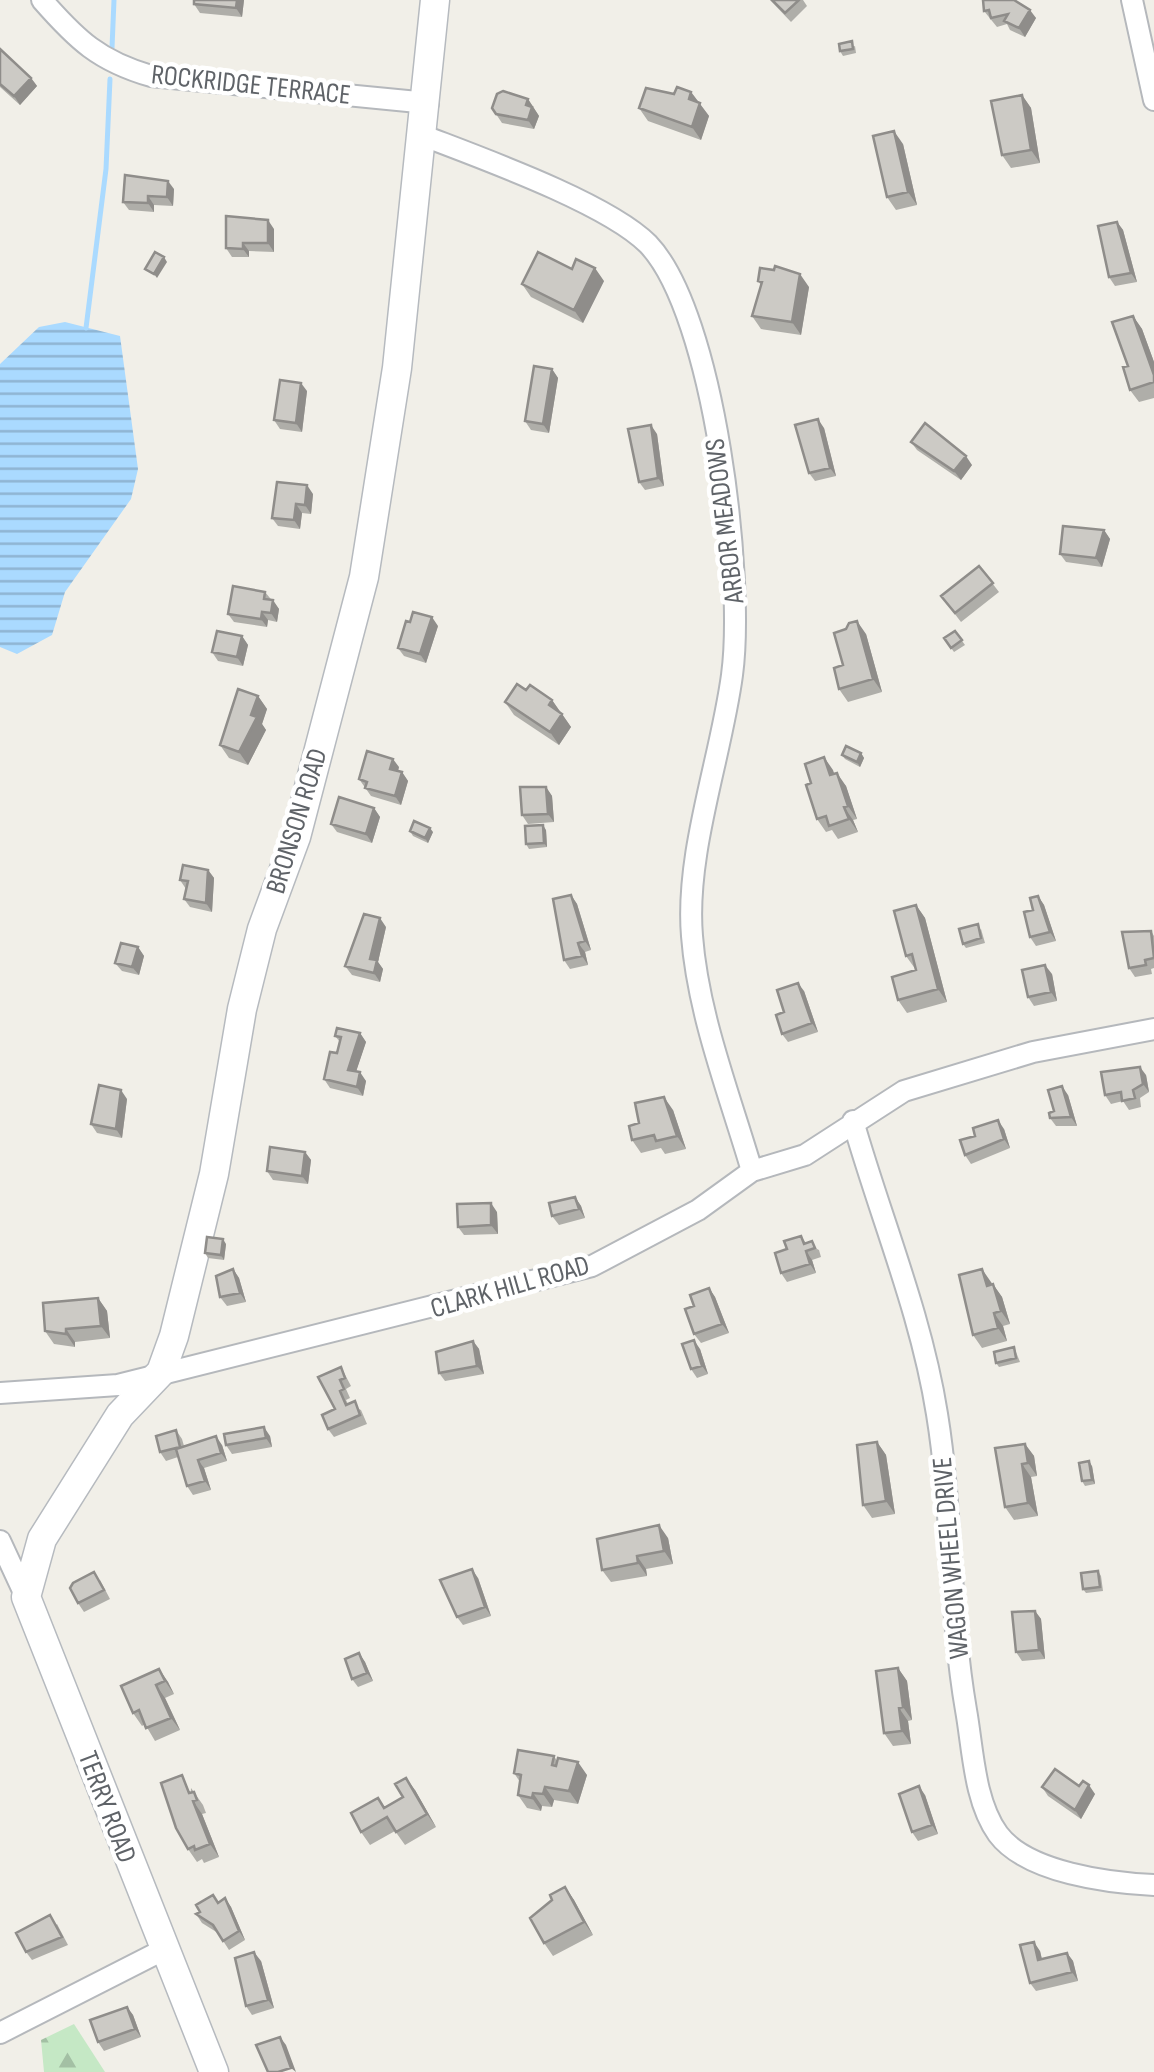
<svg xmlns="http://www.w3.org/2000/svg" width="1154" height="2072" font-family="'Sofia Sans Condensed',sans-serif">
<defs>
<pattern id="forest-firs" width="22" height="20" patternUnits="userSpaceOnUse" patternTransform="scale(2.5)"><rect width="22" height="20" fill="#c5e8c5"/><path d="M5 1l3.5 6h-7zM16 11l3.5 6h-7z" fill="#a3c0a4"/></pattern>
<pattern id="water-rules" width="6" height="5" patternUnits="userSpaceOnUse" patternTransform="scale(2.5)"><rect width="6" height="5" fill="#aadaff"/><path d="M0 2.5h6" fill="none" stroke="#8eb4d2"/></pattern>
</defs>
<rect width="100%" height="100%" fill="#f1efe8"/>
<!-- forest -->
<path fill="url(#forest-firs)" d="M74,2024L105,2072H44L41,2040Z"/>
<!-- water -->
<path fill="url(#water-rules)" d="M65,322L120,336L138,469L131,499L65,592L52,635L17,654L0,647V364L39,327Z"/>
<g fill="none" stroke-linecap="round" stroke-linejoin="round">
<!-- stream -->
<path stroke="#aadaff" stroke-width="5" d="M112,48L114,0
M86,328L106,169L110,79"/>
<!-- street casing -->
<g stroke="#b5b8bc" stroke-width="24">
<path id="street" d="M42,0C77,40 99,61 151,76L428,103
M1132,0L1154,100
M424,136C481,158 607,203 648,244C715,314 745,579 732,675C721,758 685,853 692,936C698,1015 730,1096 752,1171
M853,1121C881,1219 921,1313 937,1414C953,1512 949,1612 966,1710C973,1749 974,1801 998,1834C1027,1873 1110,1883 1154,1885
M0,1393L118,1385L592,1266L698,1210L752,1171L805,1155L904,1091L1033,1052L1154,1029
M0,1541L26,1597
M0,2033L163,1950"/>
</g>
<!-- secondary casing -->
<g stroke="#b6babf" stroke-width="31">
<path id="secondary" d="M214,2072L26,1597L42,1539L120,1415L161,1372L174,1336L214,1174L242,1009L262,929L296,837L364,577L397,368L435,0"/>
</g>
<!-- street -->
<use href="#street" stroke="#fff" stroke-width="20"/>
<!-- secondary -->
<use href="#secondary" stroke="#fff" stroke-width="28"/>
</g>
<!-- wall -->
<path fill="#afaea9" d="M244,0L242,17L200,13L194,4Z
M770,0H803L807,6L791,22Z
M1019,4L1036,18L1025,37L1010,30L1007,24L997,27L984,11Z
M855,46L856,53L843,56L840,51Z
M0,49L31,78L37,86L20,105L0,87Z
M691,92L709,116L701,140L648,121L639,108L674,94Z
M1022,95L1031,108L1040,163L1011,168L1002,155Z
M528,99L539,116L534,129L502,123L492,108Z
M903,144L917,205L896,210L887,197Z
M174,189L173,206L154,205V212L129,210L123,202Z
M1117,222L1123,230L1137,282L1115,286L1109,277Z
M274,229V252L249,251V257H232L226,248Z
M604,281L583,323L531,297L522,284Z
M758,281L809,287L801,335L761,329L752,316L761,285Z
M1133,316L1142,329L1154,362V398L1139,402L1130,390L1128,366Z
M552,369L558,378L549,433L531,430L525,421Z
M307,391L302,432L280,429L274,420Z
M824,428L836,476L815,481L809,473Z
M657,434L664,486L645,490L639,482Z
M911,442L972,465L961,480L917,450Z
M313,494L311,514L302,513L300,529L278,526L272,518Z
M1104,530L1110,539L1102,567L1066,562L1060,554Z
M979,566L999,592L961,622L941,596Z
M265,592L279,609L277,622L268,620L267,627L234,622L228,614Z
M438,626L426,663L404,656L398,648Z
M955,631L965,645L954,652L944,638Z
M866,634L882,692L848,702L839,689L843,665Z
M242,636L248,645L243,666L218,661L212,652Z
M526,690L552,700L571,727L559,745L514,715L505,702Z
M258,696L267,709L262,724L266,730L248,765L229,758L220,745Z
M861,753L864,758L860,767L845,759L842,755Z
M824,757L834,774L846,786L857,819L853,820L858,832L838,839L832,830L826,832L817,819L811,783Z
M399,767L398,771L402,772L408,781L401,805L371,796L359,779Z
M546,787L552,796L554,822L528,824L522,815Z
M374,808L380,817L372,843L337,832L331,824Z
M546,830L547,847L529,849L526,844Z
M410,831L433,832L428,843L413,836Z
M208,870L214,878L212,912L190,907L184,899L186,889L180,880Z
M571,895L577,904L591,950L585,952L588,965L570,969L564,960Z
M1038,896L1044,905L1056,941L1036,946L1030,937L1033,910Z
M916,905L925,918L947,1002L907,1013L898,1000L916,970L906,956Z
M386,927L378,962L383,969L380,982L352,975L345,966Z
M981,929L985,943L966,948L963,944Z
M1151,931L1154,936V968L1151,969L1152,974L1135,977L1129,968Z
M138,947L144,956L139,975L122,971L115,963Z
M1052,974L1057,1001L1034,1006L1028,997Z
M804,991L818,1032L788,1042L782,1034L784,1012Z
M360,1033L366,1042L356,1071L366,1081L363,1096L330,1088L324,1079L337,1053L340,1042L335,1036Z
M1146,1075L1149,1092L1140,1098L1141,1107L1129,1110L1123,1101L1111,1104L1105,1095Z
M1068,1095L1077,1126H1056L1050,1118Z
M127,1099L122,1138L97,1133L91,1124Z
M673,1110L686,1149L665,1154L661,1148L641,1153L632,1140L639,1123Z
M1004,1129L1010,1148L971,1164L965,1155Z
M305,1152L311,1160L308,1184L273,1180L267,1171Z
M575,1197L581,1206L585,1218L559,1225L552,1216Z
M497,1212L498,1234L464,1235L458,1227Z
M801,1236L806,1243L819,1250L821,1257L812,1260L816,1273L787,1282L781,1273L787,1249Z
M226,1244L224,1260L208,1258L205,1253Z
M233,1269L239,1278L246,1302L227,1306L220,1297Z
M991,1282L1002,1297L1010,1324L1003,1326L1007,1341L982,1348L973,1335Z
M709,1288L715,1297L729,1333L701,1343L694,1334V1306Z
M98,1298L107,1311L110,1338L75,1342V1347L54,1344L45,1331Z
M473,1341L479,1349L484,1374L445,1381L439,1373Z
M1014,1347L1020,1362L999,1367L996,1363Z
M700,1349L708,1374L697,1378L691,1369Z
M341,1367L351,1386L346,1389L350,1398L346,1400L348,1404L361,1410L367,1424L334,1437L328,1429L335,1409Z
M176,1430L182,1439L184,1446L222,1445L227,1461L204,1468L211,1490L193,1495L187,1486L178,1457L166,1461L160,1452Z
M270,1436L272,1447L232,1454L226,1445Z
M877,1442L886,1455L895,1514L872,1518L863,1505Z
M1025,1444L1034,1456L1037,1476L1031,1477L1038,1516L1014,1520L1005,1507Z
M1092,1466L1095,1484L1085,1486L1082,1481Z
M668,1538L673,1564L646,1569L647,1576L611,1582L602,1570Z
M1098,1571L1101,1576L1103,1591L1086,1593L1083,1589Z
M478,1578L491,1616L463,1625L457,1617Z
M100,1580L110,1599L84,1612L78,1603Z
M1035,1611L1041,1619L1045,1659L1022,1661L1016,1652Z
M359,1653L365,1662L373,1681L358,1687L352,1679Z
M898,1668L907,1681L912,1720L908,1721L911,1744L893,1746L884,1733Z
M159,1669L168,1682L174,1694L165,1698L180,1730L155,1741L145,1724L142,1726L133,1713Z
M554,1756L557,1761L587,1775L578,1804L554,1800L552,1807L542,1806L541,1811L527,1808L518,1795L520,1782L514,1773Z
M1079,1786L1095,1794L1081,1819L1048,1796L1042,1787Z
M191,1788L203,1805L206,1813L202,1814L219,1857L204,1863L202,1859L197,1862L188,1849Z
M415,1790L436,1827L405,1845L395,1831L370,1845L361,1832L378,1798L385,1808Z
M925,1795L938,1834L918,1841L912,1832Z
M565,1887L574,1900L593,1935L553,1956L544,1943L552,1900Z
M225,1898L231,1907L245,1940L229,1950L218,1933L202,1923L196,1914Z
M57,1924L68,1945L32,1960L26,1952Z
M1040,1951L1042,1959L1067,1953L1073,1961L1078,1981L1036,1991L1030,1983Z
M261,1961L274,2008L252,2015L246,2006Z
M127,2007L133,2015L141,2037L104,2051L98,2042Z"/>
<!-- shaded-wall -->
<path fill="#8f8d8a" d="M237,0H244L242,17L236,8Z
M1030,10L1036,18L1025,37L1019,28Z
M31,78L37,86L20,105L14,96Z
M691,92L709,116L701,140L692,127L689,99Z
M1022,95L1031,108L1040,163L1031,150Z
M528,99L539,116L534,129L528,120L526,105Z
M894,131L903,144L917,205L908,192Z
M168,181L174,189L173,206L167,197Z
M148,196L154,205V212L148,203Z
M268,220L274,229V252L268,243Z
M1117,222L1123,230L1137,282L1131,273Z
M243,243L249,251V257L243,249Z
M164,257L167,262L157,278L154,274Z
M595,268L604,281L583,323L574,310Z
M800,274L809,287L801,335L792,322Z
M1133,316L1142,329L1154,362V375Z
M552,369L558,378L549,433L543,424Z
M301,383L307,391L302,432L296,423Z
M818,419L824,428L836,476L830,468Z
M651,425L657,434L664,486L658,478Z
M966,456L972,465L961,480L954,471Z
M307,485L313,494L311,514L305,505Z
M296,504L302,513L300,529L294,520Z
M1104,530L1110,539L1102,567L1096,558Z
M273,600L279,609L277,622L271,613Z
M262,612L268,620L267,627L261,619Z
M432,617L438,626L426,663L420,654Z
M857,621L866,634L882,692L873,679Z
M242,636L248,645L243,666L237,657Z
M258,696L267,709L262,724L266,730L248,765L239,752Z
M552,700L561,713L549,705Z
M562,714L571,727L559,745L550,732Z
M861,753L864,758L860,767L857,762Z
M824,757L833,770L839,788L830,775Z
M393,759L399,767L396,777L390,769Z
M402,772L408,781L401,805L395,796Z
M837,773L846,786L857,819L848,806Z
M546,787L552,796L554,822L548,814Z
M844,807L853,820L858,832L849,819Z
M374,808L380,817L372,843L366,834Z
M543,825L546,830L547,847L544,843Z
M430,828L433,832L428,843L425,838Z
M208,870L214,878L212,912L206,903Z
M571,895L577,904L591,950L585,941Z
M1038,896L1044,905L1056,941L1050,932Z
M916,905L925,918L947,1002L938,989Z
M380,918L386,927L378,962L383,969L380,982L374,973L370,959Z
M578,943L585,952L588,965L582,956Z
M138,947L144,956L139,975L132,967Z
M1045,965L1052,974L1057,1001L1051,992Z
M798,983L804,991L818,1032L812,1023Z
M360,1033L366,1042L354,1078L348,1070Z
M1140,1067L1146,1075L1149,1092L1143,1084Z
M360,1072L366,1081L363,1096L357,1087Z
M1062,1086L1068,1095L1077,1126L1071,1117Z
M121,1090L127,1099L122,1138L116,1129Z
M664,1097L673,1110L686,1149L677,1136Z
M998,1120L1004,1129L1010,1148L1004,1139Z
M305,1152L311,1160L308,1184L302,1176Z
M575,1197L581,1206L585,1218L579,1209Z
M491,1203L497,1212L498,1234L491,1225Z
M223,1239L226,1244L224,1260L221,1255Z
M806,1251L812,1260L816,1273L810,1264Z
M233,1269L239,1278L246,1302L240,1293Z
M982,1269L991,1282L996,1299L987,1286Z
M993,1284L1002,1297L1010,1324L1001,1311Z
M709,1288L715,1297L729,1333L722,1324Z
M98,1298L107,1311L110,1338L101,1326Z
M994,1313L1003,1326L1007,1341L998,1328Z
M66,1329L75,1342V1347L66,1334Z
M694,1340L700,1349L708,1374L702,1366Z
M473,1341L479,1349L484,1374L477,1366Z
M264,1427L270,1436L272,1447L266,1438Z
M216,1436L222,1445L227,1461L221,1453Z
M877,1442L886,1455L895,1514L886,1501Z
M1025,1444L1034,1456L1037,1476L1028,1463Z
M198,1460L204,1468L211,1490L205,1481Z
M1089,1461L1092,1466L1095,1484L1092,1480Z
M1022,1464L1031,1477L1038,1516L1028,1503Z
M659,1525L668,1538L673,1564L664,1551Z
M637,1556L646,1569L647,1576L638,1563Z
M472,1569L478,1578L491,1616L485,1607Z
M1035,1611L1041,1619L1045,1659L1039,1650Z
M359,1653L365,1662L373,1681L367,1673Z
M898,1668L907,1681L912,1720L903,1707Z
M159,1669L168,1682L174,1694L165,1681Z
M156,1685L165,1698L180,1730L171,1718Z
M899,1708L908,1721L911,1744L902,1731Z
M578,1762L587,1775L578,1804L569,1791Z
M406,1778L415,1790L436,1827L427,1814Z
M1089,1785L1095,1794L1081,1819L1075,1810Z
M919,1786L925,1795L938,1834L932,1825Z
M545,1787L554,1800L552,1807L543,1794Z
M533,1793L542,1806L541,1811L532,1798Z
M193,1801L202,1814L219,1857L210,1844Z
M565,1887L574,1900L593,1935L584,1922Z
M225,1898L231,1907L245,1940L239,1931Z
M1034,1942L1040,1951L1044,1969L1038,1960Z
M254,1952L261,1961L274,2008L268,2000Z
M1067,1953L1073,1961L1078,1981L1072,1972Z
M127,2007L133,2015L141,2037L135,2029Z
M280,2037L286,2045L296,2072L291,2068Z"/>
<!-- building -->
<path fill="#cccac5" stroke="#8f8d8a" stroke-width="2.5" d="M194,0H237L236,8L194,4Z
M772,0H799L785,13Z
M983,0H1014L1030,10L1019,28L1004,21L1008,14L991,18L989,10L984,11Z
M852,41L853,49L840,51L839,44Z
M0,49L31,78L14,96L0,84Z
M677,87L691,92L689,99L700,103L692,127L639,108L646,88L674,94Z
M503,91L528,99L526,105L532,107L528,120L496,114L492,108L497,94Z
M1022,95L1031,150L1002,155L991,101Z
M894,131L908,192L887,197L873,136Z
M125,175L168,181L167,197L148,196V203L123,202Z
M226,216L268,220V243H243V249L226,248Z
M1117,222L1131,273L1109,277L1098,226Z
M155,252L164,257L154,274L145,269Z
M538,252L572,269L576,259L595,268L574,310L522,284Z
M775,266L800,274L792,322L752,316L762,282L758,281L760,268L774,270Z
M1133,316L1154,375V382L1130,390L1123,367L1128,366L1112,322Z
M534,366L552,369L543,424L525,421Z
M280,380L301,383L296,423L274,420Z
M818,419L830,468L809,473L795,425Z
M925,423L966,456L954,471L911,442Z
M651,425L658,478L639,482L628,429Z
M277,482L307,485L305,505L296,504L294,520L272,518Z
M1063,526L1104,530L1096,558L1060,554Z
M979,566L993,583L955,613L941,596Z
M233,586L265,592L264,599L273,600L271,613L262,612L261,619L228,614Z
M413,612L432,617L420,654L398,648L406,621L410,622Z
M857,621L873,679L839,689L834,668L843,665L834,633L846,629L849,623Z
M217,631L242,636L237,657L212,652Z
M955,631L962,640L951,648L944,638Z
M517,684L526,690L530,685L552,700L549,705L562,714L550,732L505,702Z
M238,689L258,696L251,715L257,717L239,752L220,745Z
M846,746L861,753L857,762L842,755Z
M367,751L393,759L390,769L402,772L395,796L365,788L367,782L359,779Z
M824,757L830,775L837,773L848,806L844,807L849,819L829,826L826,816L817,819L806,785L811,783L805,764Z
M520,787H546L548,814L522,815Z
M339,797L374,808L366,834L331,824Z
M414,821L430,828L425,838L410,831Z
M543,825L544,843L526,844L525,826Z
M183,865L208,870L206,903L184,899L188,881L180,880Z
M571,895L585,941L578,943L582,956L564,960L553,899Z
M1038,896L1050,932L1030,937L1024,912L1033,910L1030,898Z
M916,905L938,989L898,1000L892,977L916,970L912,954L906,956L894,911Z
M364,914L380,918L370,959L377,960L374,973L345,966Z
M978,924L981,938L963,944L959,929Z
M1151,931L1154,958L1145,960L1146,965L1129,968L1122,932Z
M121,943L138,947L132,967L115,963Z
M1045,965L1051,992L1028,997L1022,970Z
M798,983L812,1023L782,1034L776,1015L784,1012L777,990Z
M337,1028L360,1033L348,1070L360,1072L357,1087L324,1079L330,1052L337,1053L341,1037L335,1036Z
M1140,1067L1143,1084L1133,1090L1135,1098L1122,1101L1121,1092L1105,1095L1101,1072Z
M99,1085L121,1090L116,1129L91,1124Z
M1062,1086L1071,1117L1050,1118L1049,1113L1054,1111L1048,1090Z
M664,1097L677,1136L656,1141L654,1135L632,1140L629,1126L639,1123L635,1103Z
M998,1120L1004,1139L965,1155L960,1140L975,1136L973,1128Z
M270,1147L305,1152L302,1176L267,1171Z
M575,1197L579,1209L552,1216L549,1203Z
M491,1203V1225L458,1227L457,1204Z
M801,1236L804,1244L812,1241L815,1248L806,1251L810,1264L781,1273L775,1253L787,1249L784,1241Z
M207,1237L223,1239L221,1255L205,1253Z
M233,1269L240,1293L220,1297L216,1276Z
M982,1269L987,1286L993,1284L1001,1311L994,1313L998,1328L973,1335L959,1275Z
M709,1288L722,1324L694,1334L685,1309L694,1306L690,1295Z
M98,1298L101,1326L66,1329V1334L45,1331L43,1303Z
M694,1340L702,1366L691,1369L682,1344Z
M473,1341L477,1366L439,1373L436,1352Z
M1014,1347L1016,1358L996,1363L994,1352Z
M341,1367L345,1378L340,1380L344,1389L340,1391L346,1405L355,1401L360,1415L328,1429L322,1415L335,1409L318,1377Z
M264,1427L266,1438L226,1445L224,1434Z
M176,1430L180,1447L160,1452L156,1436Z
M216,1436L221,1453L198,1460L205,1481L187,1486L176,1449Z
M877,1442L886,1501L863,1505L857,1445Z
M1025,1444L1028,1463L1022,1464L1028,1503L1005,1507L995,1448Z
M1089,1461L1092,1480L1082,1481L1079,1463Z
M659,1525L664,1551L637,1556L638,1563L602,1570L597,1539Z
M472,1569L485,1607L457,1617L440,1580Z
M1098,1571L1100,1587L1083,1589L1081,1573Z
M94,1572L104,1590L78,1603L70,1588L73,1583Z
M1035,1611L1039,1650L1016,1652L1012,1612Z
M359,1653L367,1673L352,1679L345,1659Z
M898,1668L903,1707L899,1708L902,1731L884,1733L876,1671Z
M159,1669L165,1681L156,1685L171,1718L146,1728L139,1710L133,1713L121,1686Z
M518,1750L554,1756L552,1765L556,1766L558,1758L578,1762L569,1791L545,1787L543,1794L533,1793L532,1798L518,1795L521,1775L514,1773Z
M1055,1769L1079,1786L1083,1781L1089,1785L1075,1810L1042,1787Z
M182,1775L189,1793L194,1792L197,1800L193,1801L210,1844L195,1850L194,1846L188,1849L176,1828L161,1783Z
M406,1778L427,1814L396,1832L387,1817L361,1832L351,1813L378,1798L384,1808L403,1797L395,1784Z
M919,1786L932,1825L912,1832L899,1794Z
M565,1887L584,1922L544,1943L530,1918L552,1900L550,1895Z
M213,1895L218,1903L225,1898L239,1931L223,1941L213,1925L196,1914L200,1912L196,1905Z
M50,1915L62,1937L26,1952L16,1933Z
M1034,1942L1038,1960L1067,1953L1072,1972L1030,1983L1020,1945Z
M254,1952L268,2000L246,2006L235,1958Z
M127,2007L135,2029L98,2042L90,2020Z
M280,2037L291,2068L278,2072H268L256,2045Z"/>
<g text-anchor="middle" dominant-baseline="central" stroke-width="9" stroke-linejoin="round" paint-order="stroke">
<!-- street labels -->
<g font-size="28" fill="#5f6368" stroke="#fff">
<text transform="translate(251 85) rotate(6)">ROCKRIDGE TERRACE</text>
<text transform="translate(725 521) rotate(-97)">ARBOR MEADOWS</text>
<text transform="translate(297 821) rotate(-73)">BRONSON ROAD</text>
<text transform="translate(510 1287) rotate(-16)">CLARK HILL ROAD</text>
<text transform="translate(951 1558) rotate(-95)">WAGON WHEEL DRIVE</text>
<text transform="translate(107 1807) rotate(69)">TERRY ROAD</text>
</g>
</g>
</svg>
